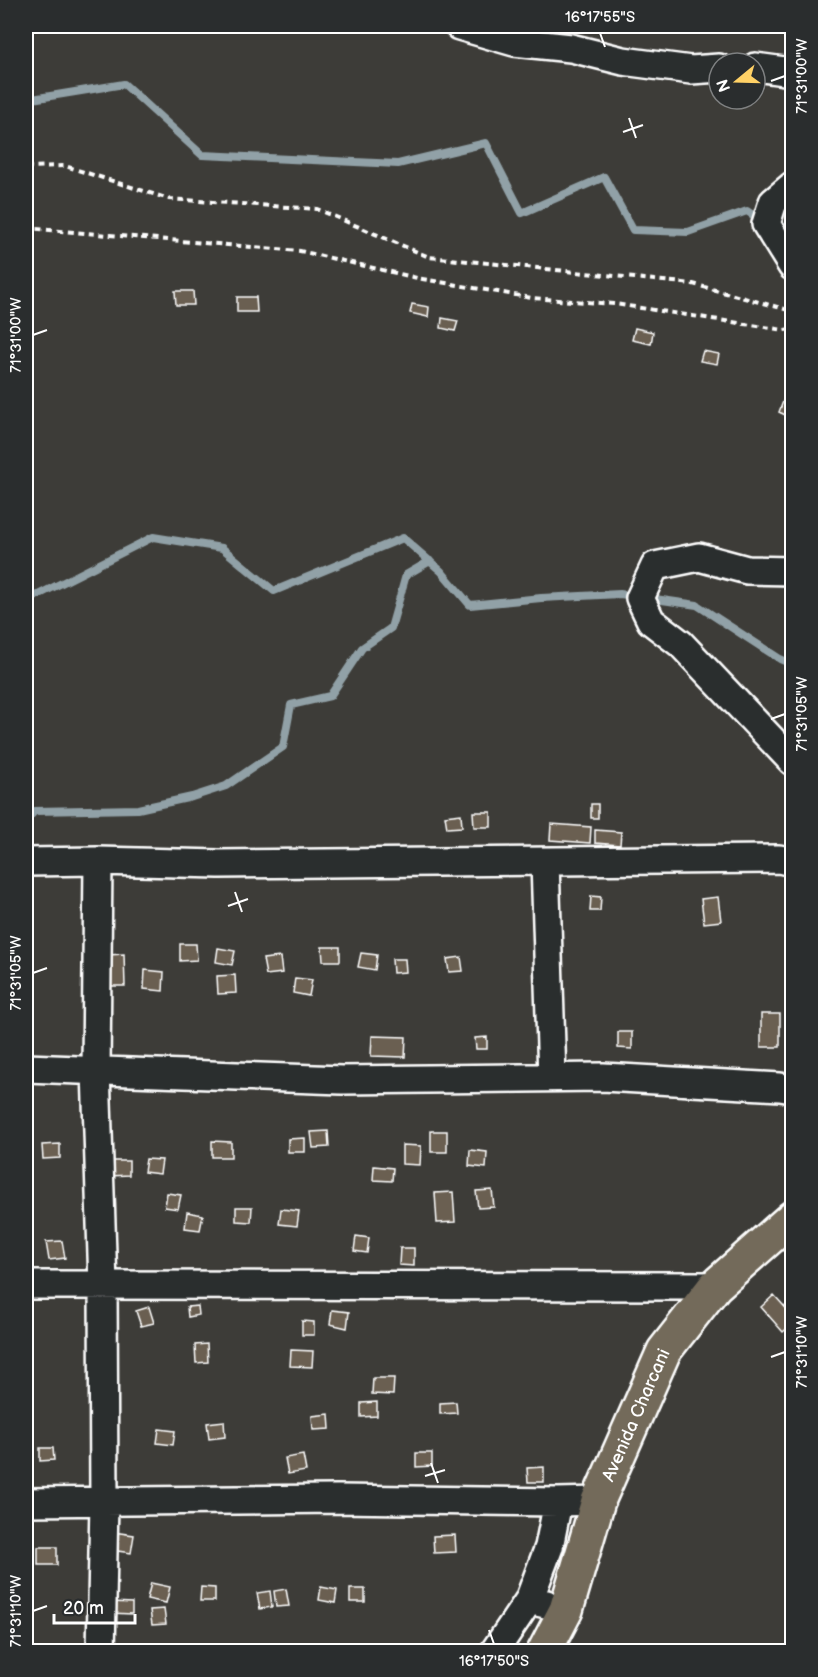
<svg xmlns="http://www.w3.org/2000/svg" width="818" height="1677" font-family="'Balsamiq Sans',sans-serif">
<rect width="100%" height="100%" fill="#3d3c38"/>
<filter id="ink" filterUnits="userSpaceOnUse"><feTurbulence type="fractalNoise" baseFrequency=".0167" numOctaves="2"/><feDisplacementMap in="SourceGraphic" scale="12" xChannelSelector="R" yChannelSelector="G"/><feConvolveMatrix kernelMatrix="1 2 1 2 8 2 1 2 1" color-interpolation-filters="sRGB"/></filter>
<g filter="url(#ink)">
<g fill="none" stroke-linecap="round" stroke-linejoin="round">
<!-- stream -->
<path stroke="#91a1a7" stroke-width="8" d="M26,100L124,84L202,155L398,164L486,143L522,213L604,177L633,230L688,232L747,211L766,224L792,228
M26,601L153,537L222,548L274,591L403,538L441,571L470,605L541,598L620,594L697,605L780,659L792,664
M26,820L35,811L138,809L192,797L226,786L283,747L291,705L330,696L362,648L391,628L406,575L430,561"/>
</g>
<!-- building -->
<path fill="#6a5f51" stroke="#fff" stroke-width="1.5" d="M175,291H193L194,305H176Z
M237,297H256L257,312H237Z
M412,304L429,307L428,317L410,313Z
M442,318L458,321L455,331L441,328Z
M635,328L653,332L651,344L632,340Z
M703,351L719,354L717,364L700,361Z
M784,399L792,402V418L779,412Z
M591,804H598V818H591Z
M473,812H491V827H474Z
M461,814L462,827L447,828L445,816Z
M551,824L591,827L590,843L550,840Z
M595,830L621,832L620,845L595,843Z
M591,896L601,897L600,911H590Z
M718,897L721,921L704,923L701,899Z
M180,944H196L197,960L180,961Z
M322,947H340V961H323Z
M218,948L235,951L232,965L216,962Z
M361,953L377,955L375,970L358,967Z
M124,954L125,986H109L108,955Z
M280,957L282,973L266,975L263,959Z
M461,957L463,971L449,972L447,959Z
M392,959H405L406,972L393,973Z
M145,970L164,972L163,991L144,989Z
M235,975L236,993L218,994L217,976Z
M295,978L312,980L309,996L293,993Z
M29,981L31,995L26,996V982Z
M761,1014H780V1047H761Z
M618,1032H632V1049L618,1048Z
M372,1036L406,1037L405,1057L371,1056Z
M487,1037V1049H476L475,1038Z
M328,1131L329,1147L313,1148L311,1132Z
M431,1131H447V1152H431Z
M305,1138V1152H288V1139Z
M212,1141L231,1142V1157H212Z
M60,1144V1158L43,1159L42,1145Z
M402,1145L421,1146L420,1165L402,1164Z
M470,1150L487,1152L486,1168L469,1166Z
M146,1159L162,1160L160,1174L144,1172Z
M108,1161H129V1175L109,1176Z
M374,1166L393,1168L392,1181L373,1180Z
M492,1190L494,1207L478,1208L476,1191Z
M453,1192L455,1222L437,1223L435,1193Z
M167,1193L181,1195L178,1209L165,1207Z
M236,1207H252L251,1222L236,1221Z
M281,1209L299,1211L297,1226L279,1224Z
M187,1212L203,1215L200,1230L185,1228Z
M356,1236L369,1238L367,1253L354,1251Z
M62,1241L65,1258L49,1260L46,1242Z
M400,1248H414V1266L399,1265Z
M774,1295L792,1315V1324L783,1332L761,1307Z
M198,1306L199,1315L188,1317L187,1307Z
M149,1307L154,1323L141,1326L136,1311Z
M332,1310L349,1312L347,1328L330,1324Z
M302,1321L314,1322V1335H302Z
M207,1344L208,1362L196,1363L195,1345Z
M291,1350L313,1351L312,1367L290,1366Z
M373,1378H394L393,1395L372,1394Z
M377,1402V1416L361,1417V1403Z
M456,1402L457,1413L440,1414V1403Z
M329,1414L330,1429L313,1430L312,1416Z
M224,1421L225,1437L209,1439L207,1423Z
M159,1429L175,1431L173,1445L157,1443Z
M40,1448H53L54,1460L40,1461Z
M416,1453H432V1466L416,1467Z
M303,1455L306,1471L288,1474L285,1458Z
M544,1467V1482H528L527,1468Z
M113,1532L134,1535L131,1553L111,1550Z
M455,1535L456,1552L434,1553L433,1536Z
M38,1547H57V1565H38Z
M26,1572H29V1619H26Z
M151,1583L170,1587L166,1603L147,1599Z
M201,1587L215,1588V1601H200Z
M321,1587L337,1590L335,1603L319,1600Z
M286,1589L289,1606L276,1607L274,1591Z
M350,1589H365V1602H350Z
M270,1591L272,1607L260,1609L257,1593Z
M111,1602L132,1603V1614L110,1613Z
M164,1609L166,1624L152,1625L150,1610Z
M395,1646L410,1647V1652H395Z"/>
<g fill="none" stroke-linecap="round" stroke-linejoin="round">
<!-- minor casing -->
<g stroke="#fff" stroke-width="32">
<path id="minor" d="M459,26L514,42L571,48L623,61L691,70L719,68
M755,67L792,72
M792,186L773,202L766,224L792,266
M792,571L747,570L699,557L655,566L640,598L651,621L681,644L792,761
M98,861L96,1070L103,1285L104,1502L101,1652
M26,862L98,861L219,864L779,859L792,862
M545,862L552,1077
M26,1068L342,1080L603,1077L780,1087L792,1089
M26,1285L715,1286
M26,1502L338,1499L558,1502L598,1501
M529,1600L549,1547L558,1502
M494,1652L529,1600L546,1604"/>
</g>
<!-- major casing -->
<g stroke="#fff" stroke-width="38">
<g id="major">
<path id="s1" d="M544,1652L566,1610L598,1501L664,1351L715,1286L792,1218"/>
</g>
</g>
<!-- path -->
<path stroke="#fff" stroke-width="4" stroke-dasharray="6 4.5" stroke-linecap="butt" d="M26,167L65,166L169,199L317,209L429,257L693,284L792,311
M26,228L300,251L417,278L532,298L615,304L784,330L792,329"/>
<!-- minor -->
<use href="#minor" stroke="#2a2d2e" stroke-width="27"/>
<!-- major -->
<use href="#major" stroke="#736b5a" stroke-width="33"/>
</g>
</g>
<!-- ticks -->
<path fill="none" stroke="#fff" stroke-width="2" d="M600,33L605,47M771,81L785,76M629,118L636,138M623,132L643,125M33,335L47,330M771,719L785,714M235,892L242,912M228,906L248,899M33,973L47,968M771,1357L785,1352M431,1463L438,1483M425,1476L445,1470M33,1611L47,1606M489,1630L494,1644"/>
<g text-anchor="middle" dominant-baseline="central" stroke-width="5" stroke-linejoin="round" paint-order="stroke">
<!-- street labels -->
<g font-size="18" fill="#fff" stroke="#2a2d2e">
<text stroke="none"><textPath href="#s1" startOffset="255">Avenida Charcani</textPath></text>
</g>
</g>
<!-- margin -->
<rect width="818" height="1677" fill="none" stroke="#2a2d2e" stroke-width="66"/>
<!-- north arrow -->
<g transform="translate(737 81) rotate(251)"><circle r="28" fill="#2a2d2e" stroke="#7f8182" stroke-width="1.5"/>
<path d="M0-4.5L10 22L0 15L-10 22Z" fill="#ffd166"/>
<text y="-9" font-size="16" font-weight="bold" text-anchor="middle" fill="#ffffff">N</text>
</g>
<!-- scale -->
<path d="M54 1614v9h81v-9" fill="none" stroke="#ffffff" stroke-width="3"/>
<text x="63" y="1614" font-size="18" fill="#ffffff" stroke="#2a2d2e" stroke-width="4.5" paint-order="stroke">20 m</text>
<rect x="33" y="33" width="752" height="1611" fill="none" stroke="#fff" stroke-width="2"/>
<g font-size="15" text-anchor="middle" fill="#fff">
<text x="600" y="22">16°17'55"S</text>
<text transform="translate(802 76) rotate(-90)" y="5">71°31'00"W</text>
<text transform="translate(16 335) rotate(-90)" y="5">71°31'00"W</text>
<text transform="translate(802 714) rotate(-90)" y="5">71°31'05"W</text>
<text transform="translate(16 973) rotate(-90)" y="5">71°31'05"W</text>
<text transform="translate(802 1352) rotate(-90)" y="5">71°31'10"W</text>
<text transform="translate(16 1611) rotate(-90)" y="5">71°31'10"W</text>
<text x="494" y="1666">16°17'50"S</text>
</g>
</svg>
